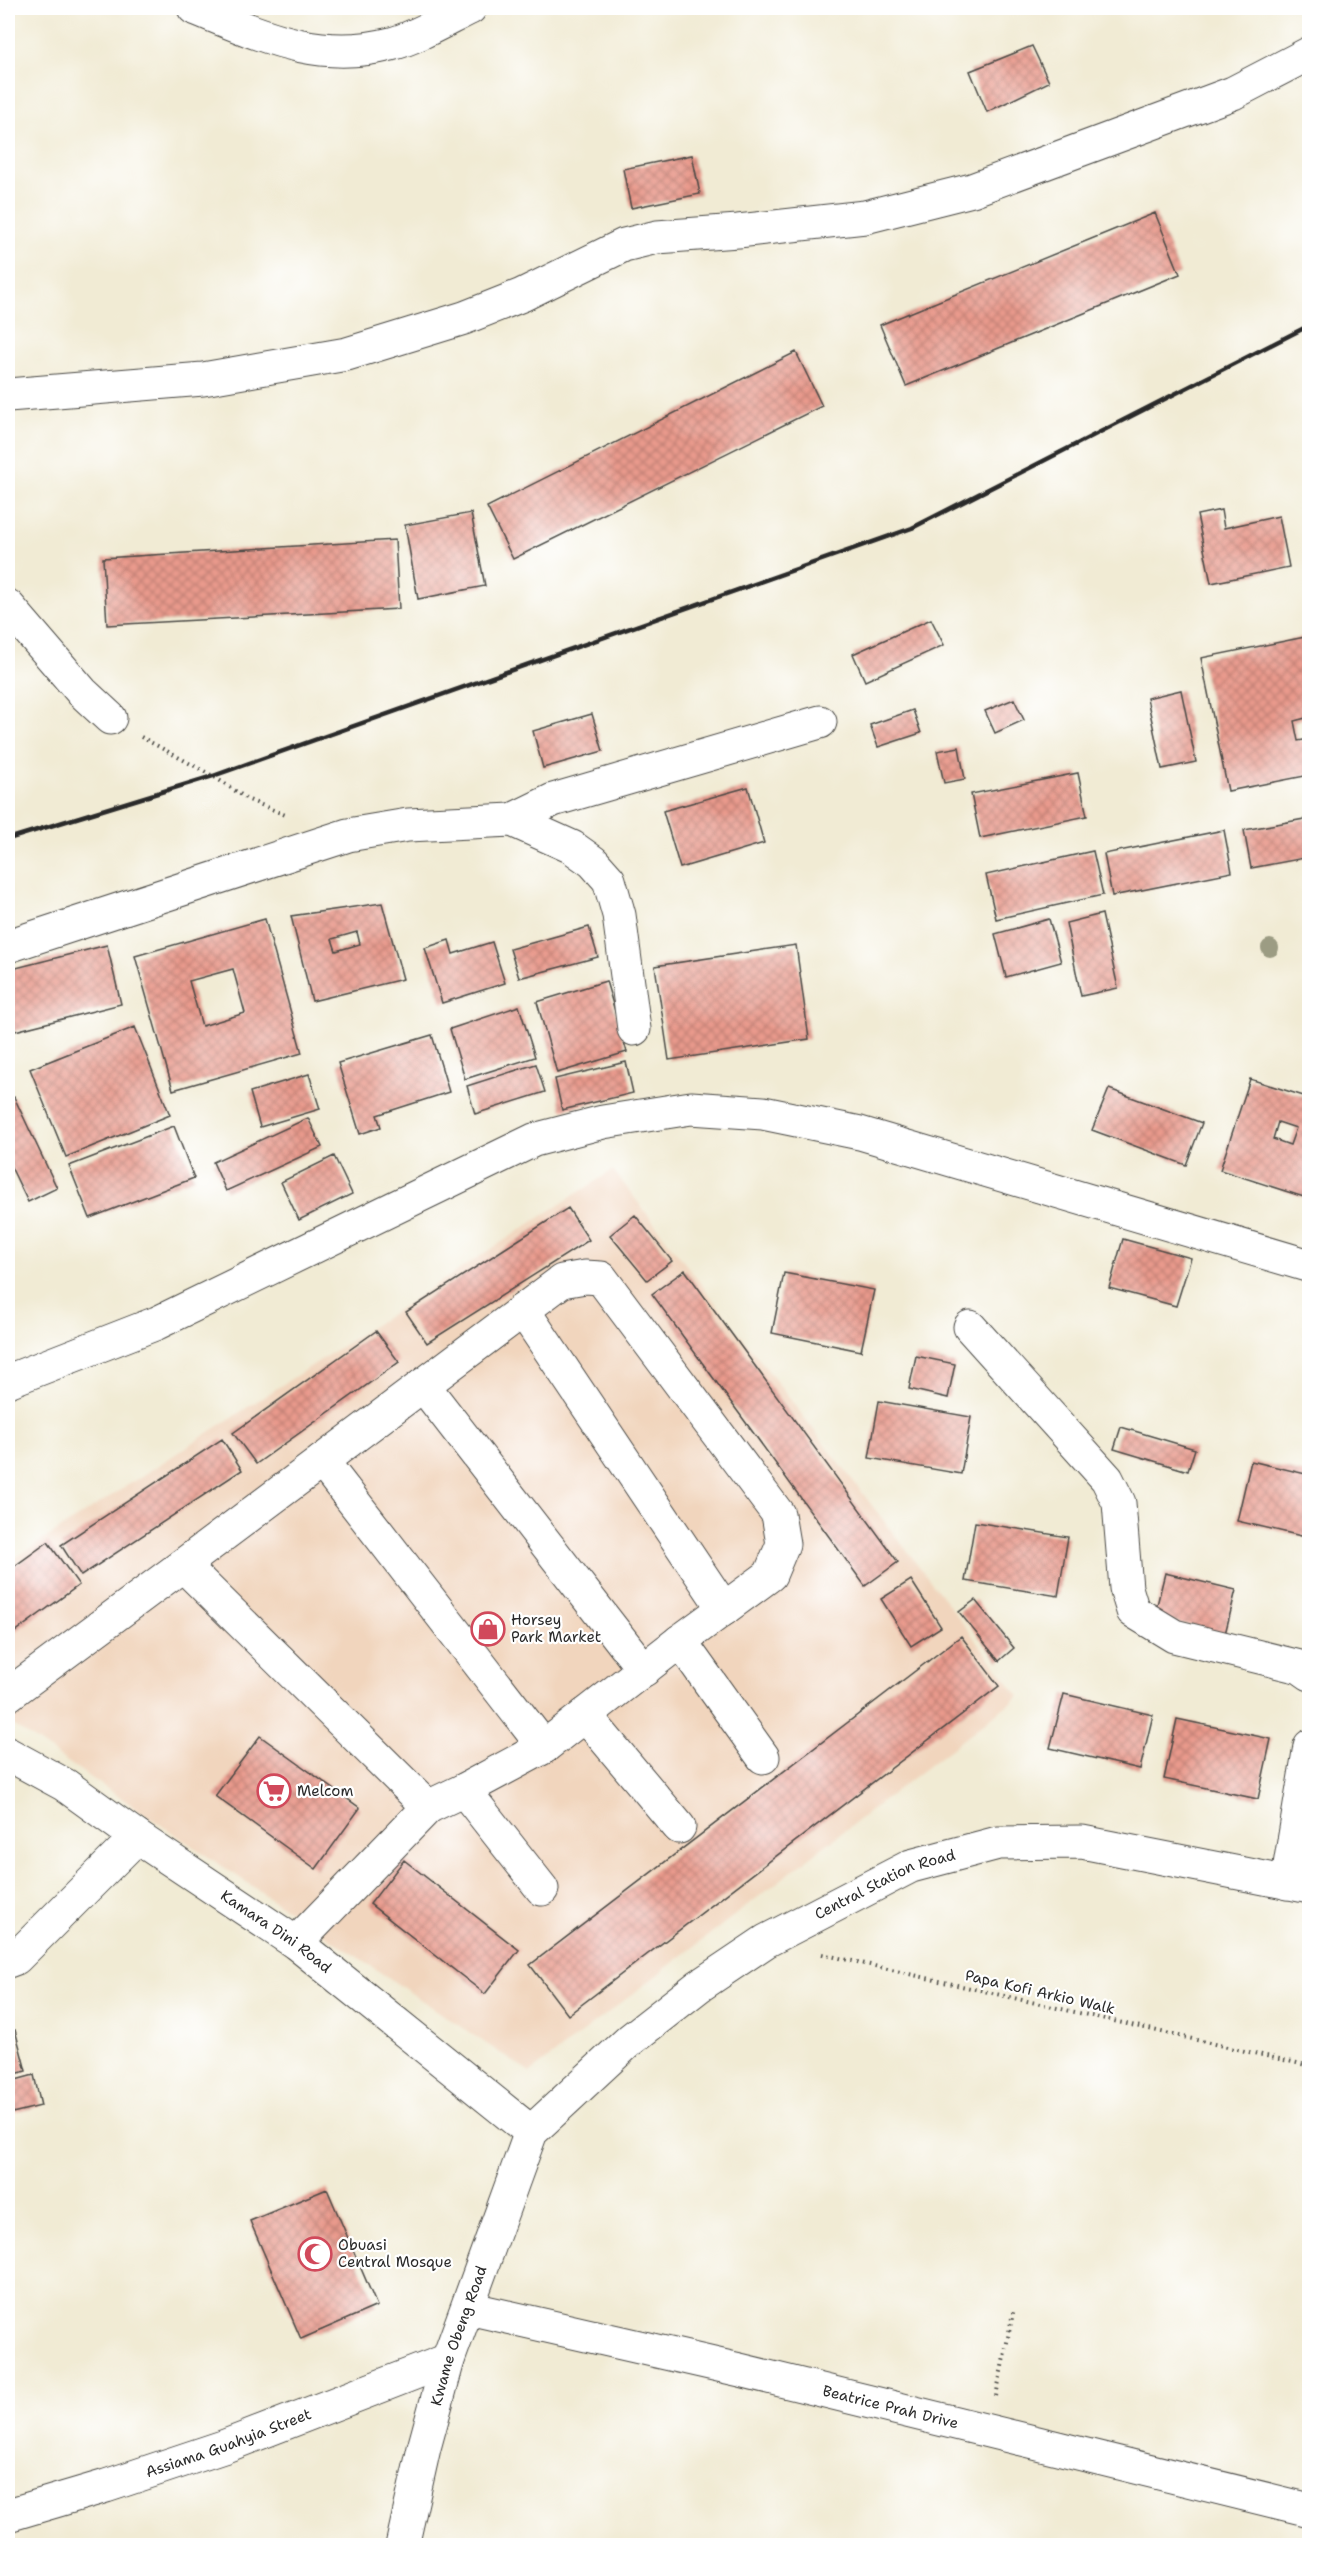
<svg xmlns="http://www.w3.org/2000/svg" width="1317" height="2553" font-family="'Shantell Sans',sans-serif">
<defs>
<pattern id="building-cross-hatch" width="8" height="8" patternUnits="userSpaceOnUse" patternTransform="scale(1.5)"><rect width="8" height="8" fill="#e99a8c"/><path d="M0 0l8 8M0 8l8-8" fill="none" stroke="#bd7e73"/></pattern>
</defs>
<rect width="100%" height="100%" fill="#fff"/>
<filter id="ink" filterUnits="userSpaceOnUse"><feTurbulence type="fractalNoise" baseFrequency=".0167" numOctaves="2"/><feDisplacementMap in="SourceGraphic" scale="12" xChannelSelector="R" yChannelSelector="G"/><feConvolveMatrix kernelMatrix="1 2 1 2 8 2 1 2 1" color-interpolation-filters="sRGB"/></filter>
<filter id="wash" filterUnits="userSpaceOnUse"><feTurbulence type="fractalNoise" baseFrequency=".008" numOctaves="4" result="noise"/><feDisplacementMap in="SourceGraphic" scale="24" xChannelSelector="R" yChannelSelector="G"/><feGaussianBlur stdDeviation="1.35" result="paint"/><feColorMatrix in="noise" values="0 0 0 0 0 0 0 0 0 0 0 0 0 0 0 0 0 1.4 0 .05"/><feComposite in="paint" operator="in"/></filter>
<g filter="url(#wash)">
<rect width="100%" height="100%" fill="#f1ebd4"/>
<!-- built -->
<path fill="#f1d5bd" d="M613,1170L1019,1696L530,2073L8,1722V1563Z"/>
<g id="blocks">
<!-- building -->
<path fill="url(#building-cross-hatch)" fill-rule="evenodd" d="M1032,46L1049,82L987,112L970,71Z
M692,155L700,194L631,208L623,169Z
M1155,213L1180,274L906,386L880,325Z
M796,352L822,406L513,559L487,507Z
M1221,510L1224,528L1279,516L1289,567L1211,583L1197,515Z
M471,513L485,586L418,599L405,525Z
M395,540L399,609L107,625L103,558Z
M931,619L944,645L865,681L853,654Z
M1310,636V730L1306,718L1294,721L1298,741L1310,739V775L1228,791L1201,658Z
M1181,690L1196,762L1162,769L1147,698Z
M1014,699L1024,720L995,733L985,711Z
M913,710L921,733L878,747L870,725Z
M592,714L603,751L543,768L533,731Z
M959,747L965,779L944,783L937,751Z
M1078,773L1087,816L980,838L971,794Z
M748,787L764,843L680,868L663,811Z
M1310,818V857L1251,868L1244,830Z
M1224,830L1232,872L1112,896L1104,854Z
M1093,851L1103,895L996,919L986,875Z
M382,903L403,979L312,1001L291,916ZM357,932L360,944L336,951L332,939Z
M1102,914L1118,988L1081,996L1066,923Z
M265,919L302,1053L173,1090L135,956ZM233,969L245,1013L202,1026L189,981Z
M1049,919L1061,962L1006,977L995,934Z
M589,927L598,957L519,978L510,949Z
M449,940L453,954L492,942L505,983L442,1003L425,948Z
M107,945L121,1004L11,1032L8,1020V970Z
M796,945L809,1039L669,1060L655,966Z
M606,981L627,1052L557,1073L537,1002Z
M519,1006L535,1057L465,1079L450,1029Z
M135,1027L170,1115L66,1157L30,1069Z
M432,1035L449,1092L377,1115L381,1127L360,1134L338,1063Z
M626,1062L633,1093L562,1110L555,1079Z
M536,1064L545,1092L475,1114L467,1086Z
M309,1074L320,1109L260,1127L250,1092Z
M1250,1079L1310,1098V1199L1220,1170ZM1278,1122L1296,1128L1290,1145L1273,1139Z
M1109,1089L1202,1123L1186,1165L1092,1130Z
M14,1097L57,1188L28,1202L11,1167L8,1169V1101Z
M308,1118L322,1147L226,1191L213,1162Z
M174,1126L194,1178L90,1218L69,1166Z
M334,1156L352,1194L299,1220L281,1182Z
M568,1208L589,1240L427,1343L406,1312Z
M635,1215L672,1261L647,1280L610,1235Z
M1123,1239L1191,1258L1176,1306L1109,1288Z
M685,1270L898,1562L865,1586L652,1294Z
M784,1273L874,1290L861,1351L772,1333Z
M376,1331L399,1362L256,1464L233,1433Z
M916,1356L955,1364L948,1398L909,1389Z
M879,1401L971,1417L961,1474L869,1458Z
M1121,1427L1195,1449L1188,1471L1114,1449Z
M222,1439L242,1470L81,1576L61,1545Z
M1251,1461L1310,1475V1538L1237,1521Z
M975,1522L1068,1537L1058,1596L965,1581Z
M48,1542L79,1585L8,1637V1571Z
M1165,1573L1236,1590L1225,1634L1154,1617Z
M911,1580L941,1627L911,1646L881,1599Z
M975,1600L1014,1648L999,1661L959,1612Z
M961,1636L999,1686L568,2015L530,1965Z
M1064,1694L1153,1715L1140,1769L1050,1748Z
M1177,1719L1271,1739L1258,1799L1164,1779Z
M260,1736L360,1808L316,1869L215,1796Z
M404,1860L519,1950L485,1994L370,1904Z
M15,2030L26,2071L8,2076V2032Z
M34,2075L41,2106L8,2114V2082Z
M327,2189L377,2306L301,2339L250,2221Z"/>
</g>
</g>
<g filter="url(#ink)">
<use href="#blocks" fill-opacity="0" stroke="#494844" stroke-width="1.5"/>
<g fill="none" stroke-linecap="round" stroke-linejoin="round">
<!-- minor casing -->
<g stroke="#494844" stroke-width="35">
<g id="minor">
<path d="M194,8C262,35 316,63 391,44C413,39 449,18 470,8"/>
<path d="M8,395L203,379L347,354L464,318L522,295L624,245L657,237L738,231L865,217L972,190L1233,93L1310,53"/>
<path d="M8,606L82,692L110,718"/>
<path d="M512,820L553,800L820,722"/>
<path d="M8,946L348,835L408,825L512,820L572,847L593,862L609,880L619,915L634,1029"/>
<path d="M523,1310L724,1609"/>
<path d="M970,1327L1107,1479L1119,1503L1126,1588L1133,1611L1174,1636L1300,1667L1310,1674"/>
<path d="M8,1381L157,1323L534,1140L603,1122L691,1108L763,1113L860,1133L1310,1266"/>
<path d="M423,1385L644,1670"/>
<path d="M322,1461L544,1747"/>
<path d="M183,1565L562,1281L585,1277L601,1278L778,1514L783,1544L770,1575L680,1641L544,1747L464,1790L428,1807"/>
<path d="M680,1641L763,1757"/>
<path d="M8,1695L183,1565L428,1807L296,1943"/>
<path d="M585,1715L679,1827"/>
<path id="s1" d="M8,1754L65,1785L137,1837L296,1943L531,2132"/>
<path d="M464,1790L542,1889"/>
<path d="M1287,1883L1310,1746"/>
<path d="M8,1961L16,1958L137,1837"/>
<path id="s2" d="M468,2308L740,2370L1310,2510"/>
<path id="s3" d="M8,2515L106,2486L223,2447L448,2360"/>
<path id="s4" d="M402,2546L424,2448L448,2360L531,2132L630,2040L699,1986L766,1941L911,1866L998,1843L1082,1842L1310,1887"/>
</g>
</g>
<!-- path -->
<path stroke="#494844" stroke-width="4" stroke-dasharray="1.5 4.5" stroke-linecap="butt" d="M141,737L213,776L249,800L288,816
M822,1954L1310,2066
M996,2396L1014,2308"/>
<!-- minor -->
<use href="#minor" stroke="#fff" stroke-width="33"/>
<!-- rail -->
<path stroke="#2b2b2b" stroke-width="4.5" d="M8,839L213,776L912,528L1310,325"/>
</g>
<!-- trees -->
<circle fill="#9c9c83" cx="1270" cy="948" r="9"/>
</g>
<!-- icons -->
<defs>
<g id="shop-ring" transform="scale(1.725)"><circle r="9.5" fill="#fff" stroke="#d1495b" stroke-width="1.5"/><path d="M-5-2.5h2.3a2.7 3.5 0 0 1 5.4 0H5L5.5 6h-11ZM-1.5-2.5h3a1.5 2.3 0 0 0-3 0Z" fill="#d1495b"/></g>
<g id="supermarket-ring" transform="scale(1.725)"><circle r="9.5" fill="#fff" stroke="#d1495b" stroke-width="1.5"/><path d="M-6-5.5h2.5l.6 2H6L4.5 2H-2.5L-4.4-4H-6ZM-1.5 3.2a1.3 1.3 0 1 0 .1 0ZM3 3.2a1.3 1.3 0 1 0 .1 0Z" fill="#d1495b"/></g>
<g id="mosque-ring" transform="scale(1.725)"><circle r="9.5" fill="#fff" stroke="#d1495b" stroke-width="1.5"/><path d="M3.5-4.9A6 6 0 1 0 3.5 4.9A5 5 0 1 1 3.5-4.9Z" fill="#d1495b"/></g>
</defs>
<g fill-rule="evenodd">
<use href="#shop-ring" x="488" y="1629"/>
<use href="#supermarket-ring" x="274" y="1791"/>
<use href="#mosque-ring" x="315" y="2254"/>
</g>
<g text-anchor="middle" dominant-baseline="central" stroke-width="4.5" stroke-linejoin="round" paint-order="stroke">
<!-- poi labels -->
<g font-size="15" fill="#2b2b2b" stroke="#fff" text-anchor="start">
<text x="511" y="1620">Horsey<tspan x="511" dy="17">Park Market</tspan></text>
<text x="297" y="1791">Melcom</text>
<text x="338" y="2245">Obuasi<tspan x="338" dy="17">Central Mosque</tspan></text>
</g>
<!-- street labels -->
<g font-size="15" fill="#2b2b2b" stroke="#fff">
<text stroke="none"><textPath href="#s4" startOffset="870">Central Station Road</textPath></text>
<text stroke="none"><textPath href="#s1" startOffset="322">Kamara Dini Road</textPath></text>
<text transform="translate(1040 1992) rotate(13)">Papa Kofi Arkio Walk</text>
<text stroke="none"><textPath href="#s4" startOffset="218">Kwame Obeng Road</textPath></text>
<text stroke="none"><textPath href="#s2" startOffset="434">Beatrice Prah Drive</textPath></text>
<text stroke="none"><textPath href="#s3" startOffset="232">Assiama Guahyia Street</textPath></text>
</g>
</g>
<!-- margin -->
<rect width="1317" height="2553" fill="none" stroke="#fff" stroke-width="30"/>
</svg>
